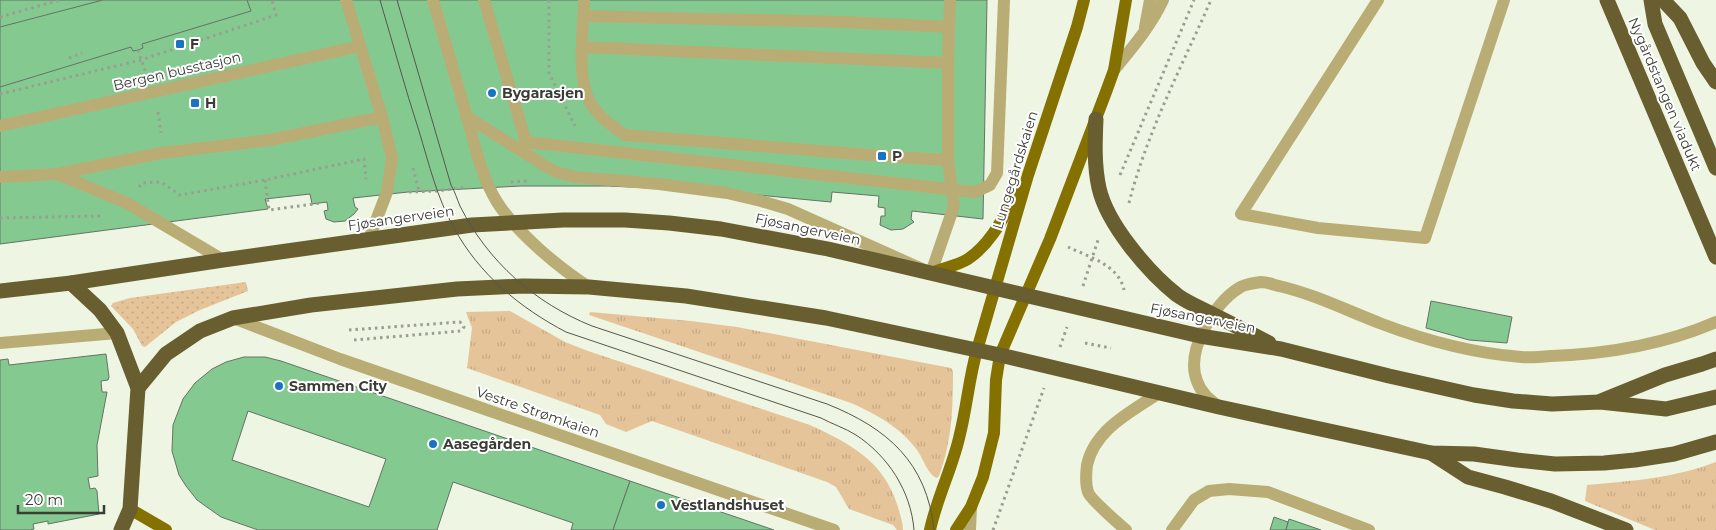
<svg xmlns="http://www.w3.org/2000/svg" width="1716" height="530" font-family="Montserrat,sans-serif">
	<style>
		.grass { fill: url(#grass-tufts) }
		.park { fill: url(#park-dots) }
		.building { fill: #84ca90; stroke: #647366; fill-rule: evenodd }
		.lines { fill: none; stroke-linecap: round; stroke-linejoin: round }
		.path { stroke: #9a9e91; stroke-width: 3; stroke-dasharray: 2.5 4; stroke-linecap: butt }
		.minor { stroke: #b9ad75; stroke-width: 12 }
		.major { stroke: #847100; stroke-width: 12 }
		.highway { stroke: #685e2f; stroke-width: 15 }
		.tram { stroke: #55574f; stroke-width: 1 }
		.poi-dot { fill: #1973c0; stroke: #fff; stroke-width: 2 }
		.labels { text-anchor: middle; stroke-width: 4; stroke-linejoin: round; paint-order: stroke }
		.poi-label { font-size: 14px; font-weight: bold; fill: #3a3c35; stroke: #fff; text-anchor: start }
		.street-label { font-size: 14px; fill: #3a3c35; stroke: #fff }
	</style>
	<defs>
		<pattern id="grass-tufts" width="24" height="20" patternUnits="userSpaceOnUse" patternTransform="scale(1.25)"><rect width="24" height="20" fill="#e6c49a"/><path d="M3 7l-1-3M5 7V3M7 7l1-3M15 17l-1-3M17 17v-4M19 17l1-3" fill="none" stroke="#c6a985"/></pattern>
		<pattern id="park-dots" width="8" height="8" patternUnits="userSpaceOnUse" patternTransform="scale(1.25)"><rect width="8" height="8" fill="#e6c49a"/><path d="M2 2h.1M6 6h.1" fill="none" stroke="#c6a985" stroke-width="1.8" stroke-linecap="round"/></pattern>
	</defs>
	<rect width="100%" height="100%" fill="#eef5e2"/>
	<g class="grass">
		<path d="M510,311L565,342L588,351L810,425C851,444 884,461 898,507C900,515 903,522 903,530H897L893,525L849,509L836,487L827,482L652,421L626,432L606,424L600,415L467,368L472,328L466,312Z"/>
		<path d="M590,312L691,321L737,327L951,368L953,371C953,409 952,441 939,476L937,478C928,475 923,458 917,450C900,427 876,414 851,403L589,315Z"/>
		<path d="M1716,462V530H1655L1585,501L1587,485C1631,481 1675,478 1716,462Z"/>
	</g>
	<path class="park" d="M246,282L248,291L200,310L176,322L145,347L142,346L133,329L111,306L113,303L130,298Z"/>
	<g class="building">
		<path d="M0,0H987L983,219L912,211L911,219L914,222L903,229L891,230L880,225L881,216H885V208L878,207L879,196L832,192L831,202L716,191L608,186H521L408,192L353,198L355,207L358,209L354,214L345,221L334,222L326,219L324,211L328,210L327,202L312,204L310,194L265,199L268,209L0,244Z"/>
		<path d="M103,0H247L251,11L142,44L143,48L138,50L133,51L131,47L0,87V27Z"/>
		<path d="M1431,301L1512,317L1507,343L1469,340L1426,328Z"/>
		<path d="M106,354L109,377L108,380L101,381L102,392H107L97,445L98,476L88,478L90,489L95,488L97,491L99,514L48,524V521L33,524L34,529L30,530H0V360L8,359L9,365Z"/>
		<path d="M244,357H265L281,361L630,481L613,530H571L573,523L453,482L437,530H258L221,517L197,500L186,486L179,475L172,451L173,425L183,399L195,383L212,369L226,362ZM248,411L386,459L369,507L232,460Z"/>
		<path d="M630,481L774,530H613Z"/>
		<path d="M1274,517L1288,522L1286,530H1270Z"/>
		<path d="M1289,519L1321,530H1286Z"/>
	</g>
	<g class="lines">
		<g class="path">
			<path d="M549,0V73L575,126"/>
			<path d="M0,17L60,0"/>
			<path d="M138,50L146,73"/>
			<path d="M69,58L82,53"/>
			<path d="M0,94L141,60L276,15L272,0"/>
			<path d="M158,112L161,133"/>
			<path d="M413,168L419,191"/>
			<path d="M1120,175L1194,0"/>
			<path d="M265,180L269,210L321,203"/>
			<path d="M511,182L527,181"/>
			<path d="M139,187L142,183L161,182L180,195L265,180L364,159L366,179"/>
			<path d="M409,192L437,191L467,187"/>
			<path d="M1129,203C1147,132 1182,66 1211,0"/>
			<path d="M0,218L100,216"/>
			<path d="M1068,247C1089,257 1119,265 1124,290"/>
			<path d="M1083,286L1098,240"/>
			<path d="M349,330L460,322L464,327L461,331L354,340"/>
			<path d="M1085,343L1111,348"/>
			<path d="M1060,347L1067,327"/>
			<path d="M993,530L1044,388"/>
		</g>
		<g class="minor">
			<path d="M346,0L382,117L392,158L387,192L369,239"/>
			<path d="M433,0C444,39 456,78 467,117C475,146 481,176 497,202C516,232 559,268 589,287"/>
			<path d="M484,0L526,142L975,192L990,185L997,173L1004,0"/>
			<path d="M584,0C584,30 575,77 591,104C599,117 612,126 625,135L894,157L948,160"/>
			<path d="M1378,0L1241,214L1318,228L1425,238L1504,0"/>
			<path d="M584,16L845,22L949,27"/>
			<path d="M1145,27L1150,0"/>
			<path d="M582,47L948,63"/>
			<path d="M1114,70C1132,48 1151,26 1163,0"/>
			<path d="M466,116L547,167L559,173L576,177L659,184L727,193L761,201L788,209L931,273L954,206L948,160V63L950,0"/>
			<path d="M0,126L360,46"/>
			<path d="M57,174L127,203L223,260"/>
			<path d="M0,177L57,174L161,153L270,140L382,117"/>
			<path d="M233,318L340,359L834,530"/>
			<path d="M0,343L117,333"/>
			<path d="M1218,406C1209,399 1201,393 1197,381C1185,351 1214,303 1239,288C1244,284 1255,283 1261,282C1267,282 1274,285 1279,286C1314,294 1348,311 1382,324C1427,341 1472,353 1521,357C1531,358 1541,357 1551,356C1607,354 1665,344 1716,322"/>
			<path d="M970,530L971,507"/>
			<path d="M1126,530C1118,523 1090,499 1088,492C1085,483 1086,473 1087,465C1095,429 1131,412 1159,393"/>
			<path d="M1172,530L1194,500L1209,491L1229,489L1268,492L1369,530"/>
		</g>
		<g class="major">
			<path d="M931,273C942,268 957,266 968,259C992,243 1005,214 1019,190"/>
			<path d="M130,509L166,530"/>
			<path d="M930,530C937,497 953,467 960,434C967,406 969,378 977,350L1028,175L1077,27L1084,0"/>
			<path d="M956,530L971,507L983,477L994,433L996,380L1000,355L1050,239L1106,92L1114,70L1126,0"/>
		</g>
		<g class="highway">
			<path d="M1607,0L1716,257"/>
			<path d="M1651,0L1655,24L1716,168"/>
			<path d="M1663,0L1680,18L1703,63L1716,82"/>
			<path d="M1096,119C1095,142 1094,165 1099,188C1107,224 1148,272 1177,295C1188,303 1201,308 1214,315C1232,324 1250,333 1269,343"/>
			<path d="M71,283L100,310L117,333L138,388L130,509L121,530"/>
			<path d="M0,291L71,283L223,260L472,225L563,220H625L669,223L721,229L828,249L1200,336L1281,349L1389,376L1474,395L1513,401L1552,404L1600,402L1666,409L1716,397"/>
			<path d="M138,388L166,354L200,331L233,318L311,305L457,289L523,286L589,287L686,296L826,318L1000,355L1219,407L1431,453L1474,454L1517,460L1555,464L1604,463L1635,460L1674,454L1716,442"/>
			<path d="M1601,401L1665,375L1702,364L1716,359"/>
			<path d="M1431,453L1468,477L1505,487L1551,501L1626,530"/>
		</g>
		<g class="tram">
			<path d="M380,0C393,44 405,88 419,131C429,164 437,198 454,228C479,274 520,308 566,332L821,418C832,424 845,428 856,435C888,456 911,491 914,530"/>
			<path d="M397,0L451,185C455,192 457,199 460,206C488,262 535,303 592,326L827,404C887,428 927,462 934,530"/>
		</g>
	</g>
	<g class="poi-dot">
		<rect x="175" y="39" width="10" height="10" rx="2.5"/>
		<circle cx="492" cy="93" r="5"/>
		<rect x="190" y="98" width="10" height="10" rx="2.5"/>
		<rect x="877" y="151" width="10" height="10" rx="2.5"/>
		<circle cx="279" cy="386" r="5"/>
		<circle cx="433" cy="444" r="5"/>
		<circle cx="661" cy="505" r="5"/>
	</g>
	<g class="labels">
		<g class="poi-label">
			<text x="190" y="49">F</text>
			<text x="502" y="98">Bygarasjen</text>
			<text x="205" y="108">H</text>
			<text x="892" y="161">P</text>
			<text x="289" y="391">Sammen City</text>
			<text x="443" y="449">Aasegården</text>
			<text x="671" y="510">Vestlandshuset</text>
		</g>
		<g class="street-label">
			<text transform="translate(177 71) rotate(-13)" y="5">Bergen busstasjon</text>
			<text transform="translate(1665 94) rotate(67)" y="5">Nygårdstangen viadukt</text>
			<text transform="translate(1015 170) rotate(-73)" y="5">Lungegårdskaien</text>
			<text transform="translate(401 218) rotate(-8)" y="5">Fjøsangerveien</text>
			<text transform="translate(808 229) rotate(12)" y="5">Fjøsangerveien</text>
			<text transform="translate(1203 318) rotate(11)" y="5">Fjøsangerveien</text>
			<text transform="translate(538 412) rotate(19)" y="5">Vestre Strømkaien</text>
		</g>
	</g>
	<path d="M18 505v8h86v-8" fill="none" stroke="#3a3c35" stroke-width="2.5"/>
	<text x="25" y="505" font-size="15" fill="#3a3c35" stroke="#ffffff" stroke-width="4" paint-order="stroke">20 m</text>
</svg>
